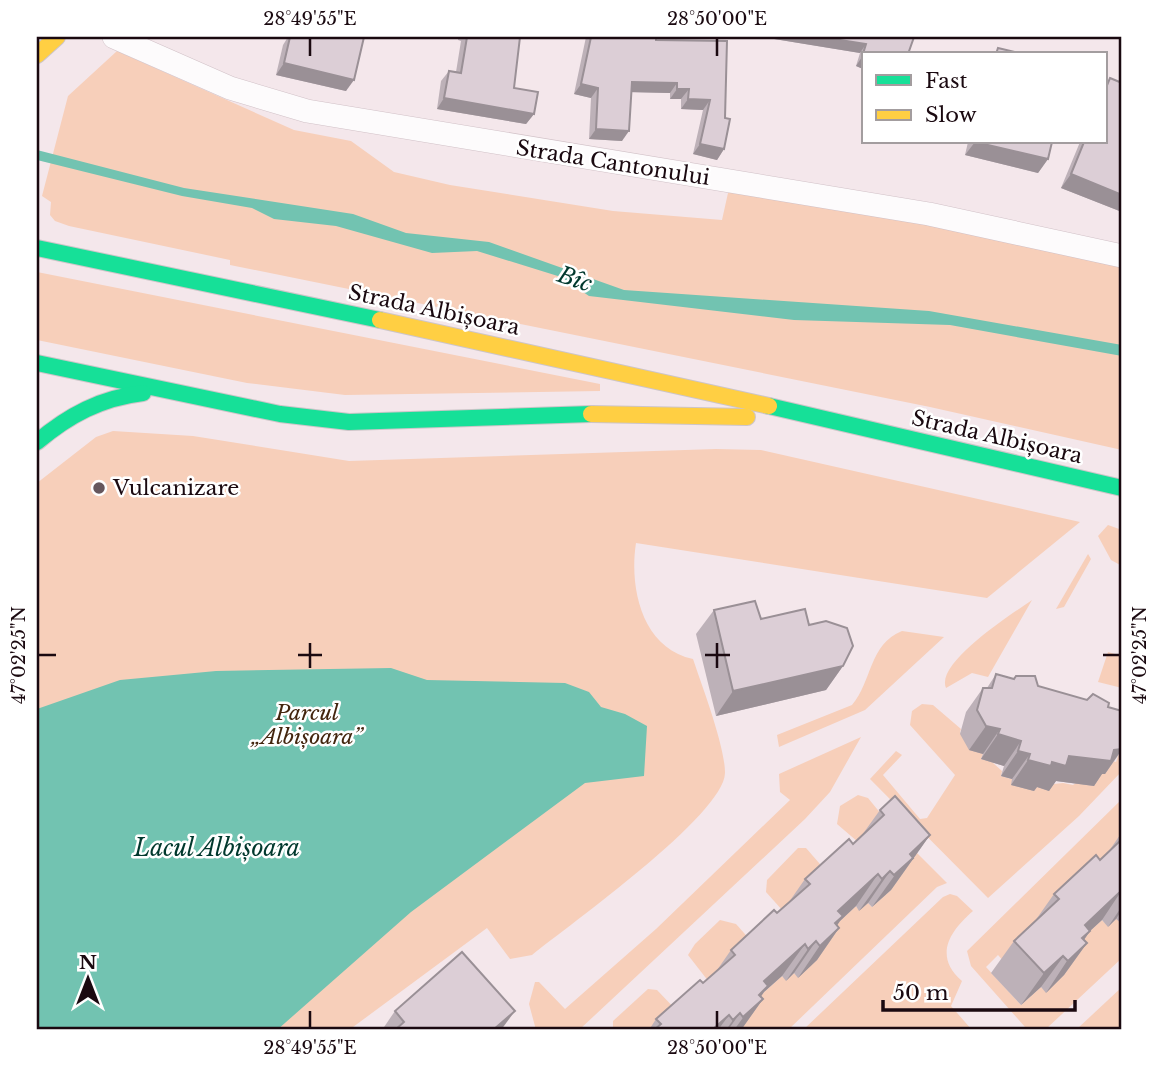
<svg xmlns="http://www.w3.org/2000/svg" width="1159" height="1067" font-family="'Libre Baskerville',serif">
	<style>
		.green { fill: #f7cfba }
		.water { fill: #72c3b1 }
		.lines { fill: none; stroke-linecap: round; stroke-linejoin: round }
		.street-casing { stroke: #d1c1c7; stroke-width: 24 }
		.fast-casing { stroke: #cdc5c8; stroke-width: 18 }
		.slow-casing { stroke: #cdc5c8; stroke-width: 18 }
		.street { stroke: #fdfbfc; stroke-width: 23 }
		.fast { stroke: #16e098; stroke-width: 16 }
		.slow { stroke: #ffcf43; stroke-width: 16 }
		.wall { fill: #bdb1b8 }
		.shaded-wall { fill: #9a9096 }
		.building { fill: #dcced6; stroke: #9a9096; stroke-width: 2 }
		.ticks { fill: none; stroke: #1a0910; stroke-width: 2.5 }
		.poi-dot { fill: #66575d; stroke: #fff; stroke-width: 2.5 }
		.labels { text-anchor: middle; stroke-width: 5; stroke-linejoin: round; paint-order: stroke }
		.street-label { font-size: 21px; fill: #1a0910; stroke: #fff }
		.poi-label { font-size: 21px; fill: #1a0910; stroke: #fff; text-anchor: start }
		.park-label { font-size: 21px; font-style: italic; fill: #43250e; stroke: #fff }
		.water-label { font-size: 23px; font-style: italic; fill: #00382d; stroke: #fff }
		.neatline { fill: none; stroke: #1a0910; stroke-width: 2.5 }
		.ticks-label { font-size: 18px; text-anchor: middle; fill: #1a0910 }
	</style>
	<rect width="100%" height="100%" fill="#f4e7eb"/>
	<g class="green">
		<path d="M117,51L294,130L351,141L394,172L450,185L613,211L722,220L728,193L741,192L866,211L1122,261V450L930,407L230,265V260L69,226L55,221L50,215L51,202L42,196L68,96Z"/>
		<path d="M37,272L600,384V391L345,395L247,383L37,340Z"/>
		<path d="M113,431L193,436L349,461L716,449L761,450L1080,522L987,598L636,543C629,588 642,648 693,659C702,686 725,746 725,773C724,815 569,925 532,955L510,959L487,928L349,1030H37V483L96,437Z"/>
		<path d="M1108,525L1122,530V566L1111,560L1098,536Z"/>
		<path d="M1088,554L1091,559L1064,607L1056,609Z"/>
		<path d="M1032,600L988,677L972,673L946,688C935,663 1012,614 1032,600Z"/>
		<path d="M902,631L944,637L865,710L779,747L777,735L852,705C872,682 869,644 902,631Z"/>
		<path d="M1108,652L1122,656V688L1098,682Z"/>
		<path d="M922,704L933,705L961,729L960,732L983,754L981,759L992,762L1002,771L1001,776L1035,786L1063,783L1073,785L1110,760L1116,762L1122,744V771L1079,816L988,898L870,779L896,751L902,755L883,775L920,819L927,818L955,775L910,725L912,711Z"/>
		<path d="M861,737L830,792L805,819L579,1030H536L529,1004L535,982H539L565,1009L656,929L790,800L780,792L779,774Z"/>
		<path d="M858,795L868,798L895,831L947,883L937,887L788,1030H740L741,1013L782,976L786,980L794,973L798,977L816,943L856,906L859,910L868,903L872,907L891,890L858,842L837,824L840,806Z"/>
		<path d="M1122,799V840L1005,963L998,955L986,967L1021,1005L1041,987L1046,992L1062,957L1102,920L1108,926L1116,919L1122,921V958L1046,1029L1025,1027L971,966L967,951Z"/>
		<path d="M798,848H806L826,871L783,911L766,892L767,880Z"/>
		<path d="M950,894L957,896L973,911C950,931 933,956 962,981L951,1006L972,1030H803L943,897Z"/>
		<path d="M720,920L736,924L752,942L709,982L688,955L695,944Z"/>
		<path d="M1122,987V1030H1078L1077,1029Z"/>
		<path d="M648,989L657,990L677,1011L657,1030H613V1021Z"/>
	</g>
	<g class="water">
		<path d="M37,150L184,188L353,214L406,233L489,242L624,290L929,311L1122,345V356L950,325L794,320L589,296L561,277L477,251L432,253L336,226L274,219L252,208L182,196L37,160Z"/>
		<path d="M391,668L427,680L565,683L589,692L601,707L625,714L647,726L644,776L585,783L411,912L277,1030H37V709L120,680L216,671Z"/>
	</g>
	<g class="lines">
		<g class="street-casing">
			<path id="street" d="M114,37L230,88L307,111L929,214L1122,256"/>
		</g>
		<g class="fast-casing">
			<g id="fast">
				<path d="M37,248L380,320"/>
				<path d="M37,363L280,414L349,422L591,414"/>
				<path d="M769,406L1122,488"/>
				<path d="M37,442C69,415 101,398 143,393"/>
			</g>
		</g>
		<g class="slow-casing">
			<g id="slow">
				<path d="M37,55L57,37"/>
				<path d="M380,320L769,406"/>
				<path d="M591,414L747,417"/>
			</g>
		</g>
		<use href="#street" class="street"/>
		<use href="#fast" class="fast"/>
		<use href="#slow" class="slow"/>
	</g>
	<g class="wall">
		<path d="M288,37H364L346,91L276,75L283,45Z"/>
		<path d="M458,37H528L527,39H519L514,88L534,114L526,124L437,109L441,81L449,71L456,72L461,41L458,40Z"/>
		<path d="M586,37H656V40L727,41L724,149L717,160L693,154L703,110L681,109V99H670V93L631,92L622,141L589,139L591,98L574,94Z"/>
		<path d="M762,37H914L863,69L856,66L860,53Z"/>
		<path d="M1110,78L1122,212L1061,188L1080,142H1105V85Z"/>
		<path d="M968,142H1052L1048,159L1038,173L965,155Z"/>
		<path d="M714,610L761,619L809,625L843,666L826,690L716,716L696,634Z"/>
		<path d="M996,674L1013,679L1016,676L1038,686L1108,707L1121,726L1122,750L1105,774H1102L1094,786L1056,781L1049,791L1037,787L1034,791L1011,785L1012,779L1001,776L1004,766L981,759L983,754L969,750L960,734L966,712L983,688H987Z"/>
		<path d="M880,810L930,835L891,890L872,907L868,903L859,911L856,906L840,921L837,925L839,928L817,960L798,978L794,973L786,981L782,976L764,992L761,996L763,999L741,1030H649L656,1019L703,983L715,973L731,950L789,902L805,879L853,844L862,835Z"/>
		<path d="M1122,832V921L1121,923L1116,919L1108,927L1102,920L1090,931L1084,940L1087,943L1064,975L1046,993L1041,987L1021,1005L991,973L1014,941L1035,921L1054,894L1100,860L1109,851Z"/>
		<path d="M395,1011L501,1030H382Z"/>
	</g>
	<g class="shaded-wall">
		<path d="M515,37H528L527,39L513,38Z"/>
		<path d="M762,37H821L866,44L860,53Z"/>
		<path d="M862,57L863,58V69L856,66Z"/>
		<path d="M284,63L354,80L346,91L276,75Z"/>
		<path d="M632,82L677,83L670,93L625,92Z"/>
		<path d="M581,84L598,88L591,98L574,94Z"/>
		<path d="M677,89H689L681,99H670Z"/>
		<path d="M444,98L534,114L526,124L437,109Z"/>
		<path d="M688,99L710,100L703,110L681,109Z"/>
		<path d="M596,129L629,131L622,141L589,139Z"/>
		<path d="M975,142L1048,159L1038,173L965,155Z"/>
		<path d="M700,144L724,149L717,160L693,154Z"/>
		<path d="M1071,174L1122,195V212L1061,188Z"/>
		<path d="M843,666L826,690L716,716L733,691Z"/>
		<path d="M986,726L1000,729L983,754L969,750Z"/>
		<path d="M998,734L1021,741L1004,766L981,759Z"/>
		<path d="M1122,749L1105,774H1102L1094,786L1056,781L1049,791L1037,787L1034,791L1011,785L1028,760L1052,762L1069,756Z"/>
		<path d="M1018,751L1030,754L1012,779L1001,776Z"/>
		<path d="M930,835L891,890L872,907L910,854Z"/>
		<path d="M890,871L868,903L859,911L882,879Z"/>
		<path d="M878,874L856,906L840,921L827,940L839,928L817,960L798,978L831,929L816,943L838,911Z"/>
		<path d="M1122,890L1102,920L1090,931L1072,957L1087,943L1064,975L1046,993L1082,938L1063,957L1041,987L1021,1005L1044,973L1085,925Z"/>
		<path d="M1122,906V910L1116,919L1108,927Z"/>
		<path d="M816,941L794,973L786,981L808,949Z"/>
		<path d="M805,944L782,976L764,992L753,1008L763,999L741,1030H734L756,1000L764,981Z"/>
		<path d="M515,1011L501,1030H493Z"/>
		<path d="M740,1013L728,1030H726L733,1020Z"/>
		<path d="M729,1015L718,1030H712Z"/>
	</g>
	<g class="building">
		<path d="M290,37H308L315,38L316,37H364L354,80L284,63Z"/>
		<path d="M467,37H520L514,88L538,92L534,114L444,98L449,71L461,73Z"/>
		<path d="M591,37H656V40L727,41L725,118L730,119L724,149L700,144L710,100L688,99L689,89H677V83L632,82L629,131L596,129L598,88L581,84Z"/>
		<path d="M821,37H914L908,54H863V58L862,57L866,44Z"/>
		<path d="M998,48L1023,54H996Z"/>
		<path d="M1110,78L1122,83V195L1071,174L1084,142H1105V90Z"/>
		<path d="M975,142H1052L1048,159Z"/>
		<path d="M755,601L761,619L805,609L809,625L826,621L847,628L853,646L843,666L733,691L714,610Z"/>
		<path d="M996,674L1014,679L1016,676H1035L1038,686L1087,700L1093,694L1109,703L1108,707L1122,711L1121,726H1122V749L1114,750L1111,761L1069,756L1066,766L1052,762L1051,766L1028,760L1030,754L1018,751L1021,741L998,734L1000,729L986,726L977,710L983,688H992Z"/>
		<path d="M895,796L930,835L910,854L913,858L894,875L890,871L882,879L878,874L838,911L843,916L835,923L839,928L820,946L816,941L808,949L805,944L764,981L768,986L759,995L763,999L743,1017L740,1013L733,1020L729,1015L712,1030H654L661,1024L656,1019L700,980L703,983L735,955L731,950L774,910L777,913L810,884L805,879L849,839L853,844L884,815L880,810Z"/>
		<path d="M1122,839V890L1085,925L1090,931L1082,938L1087,943L1068,961L1063,956L1044,973L1014,941L1059,899L1054,894L1096,855L1100,860Z"/>
		<path d="M462,952L515,1011L493,1030H395L404,1022L395,1011Z"/>
	</g>
	<path class="ticks" d="M310,38V56M717,38V56M310,643V668M717,643V668M38,655H56M298,655H322M705,655H730M1103,655H1120M310,1011V1028M717,1011V1028"/>
	<circle class="poi-dot" cx="99" cy="488" r="7"/>
	<g class="labels">
		<g class="street-label">
			<text transform="translate(613 163) rotate(9)" y="7">Strada Cantonului</text>
			<text transform="translate(434 310) rotate(12)" y="7">Strada Albișoara</text>
			<text transform="translate(997 437) rotate(13)" y="7">Strada Albișoara</text>
		</g>
		<g class="poi-label">
			<text x="113" y="495">Vulcanizare</text>
		</g>
		<g class="park-label">
			<text x="307" y="720">Parcul<tspan x="307" dy="24">„Albișoara”</tspan></text>
		</g>
		<g class="water-label">
			<text transform="translate(575 279) rotate(19)" y="8">Bîc</text>
			<text x="217" y="856">Lacul Albișoara</text>
		</g>
	</g>
	<rect width="1159" height="1067" fill="none" stroke="#ffffff" stroke-width="77"/>
	<rect x="862" y="52" width="245" height="91" fill="#ffffff" stroke="#a39d9f" stroke-width="2"/>
	<rect x="876" y="75" width="35" height="10" fill="#16e098" stroke="#a39d9f" stroke-width="2"/>
	<text x="925" y="88" font-size="21" fill="#1a0910">Fast</text>
	<rect x="876" y="110" width="35" height="10" fill="#ffcf43" stroke="#a39d9f" stroke-width="2"/>
	<text x="925" y="122" font-size="21" fill="#1a0910">Slow</text>
	<g transform="translate(88 979)" stroke="#ffffff" stroke-width="5" paint-order="stroke">
	<path d="M0-5L12 26L0 18L-12 26Z" fill="#1a0910"/>
	<text y="-10" font-size="19" font-weight="bold" text-anchor="middle" fill="#1a0910">N</text>
	</g>
	<path d="M883 1000v10h192v-10" fill="none" stroke="#1a0910" stroke-width="3.5"/>
	<text x="893" y="1000" font-size="21" fill="#1a0910" stroke="#ffffff" stroke-width="5" paint-order="stroke">50 m</text>
	<rect x="38" y="38" width="1082" height="990" class="neatline"/>
	<g class="ticks-label">
		<text x="310" y="25">28°49'55"E</text>
		<text x="717" y="25">28°50'00"E</text>
		<text transform="translate(19 655) rotate(-90)" y="6">47°02'25"N</text>
		<text transform="translate(1140 655) rotate(-90)" y="6">47°02'25"N</text>
		<text x="310" y="1054">28°49'55"E</text>
		<text x="717" y="1054">28°50'00"E</text>
	</g>
</svg>
